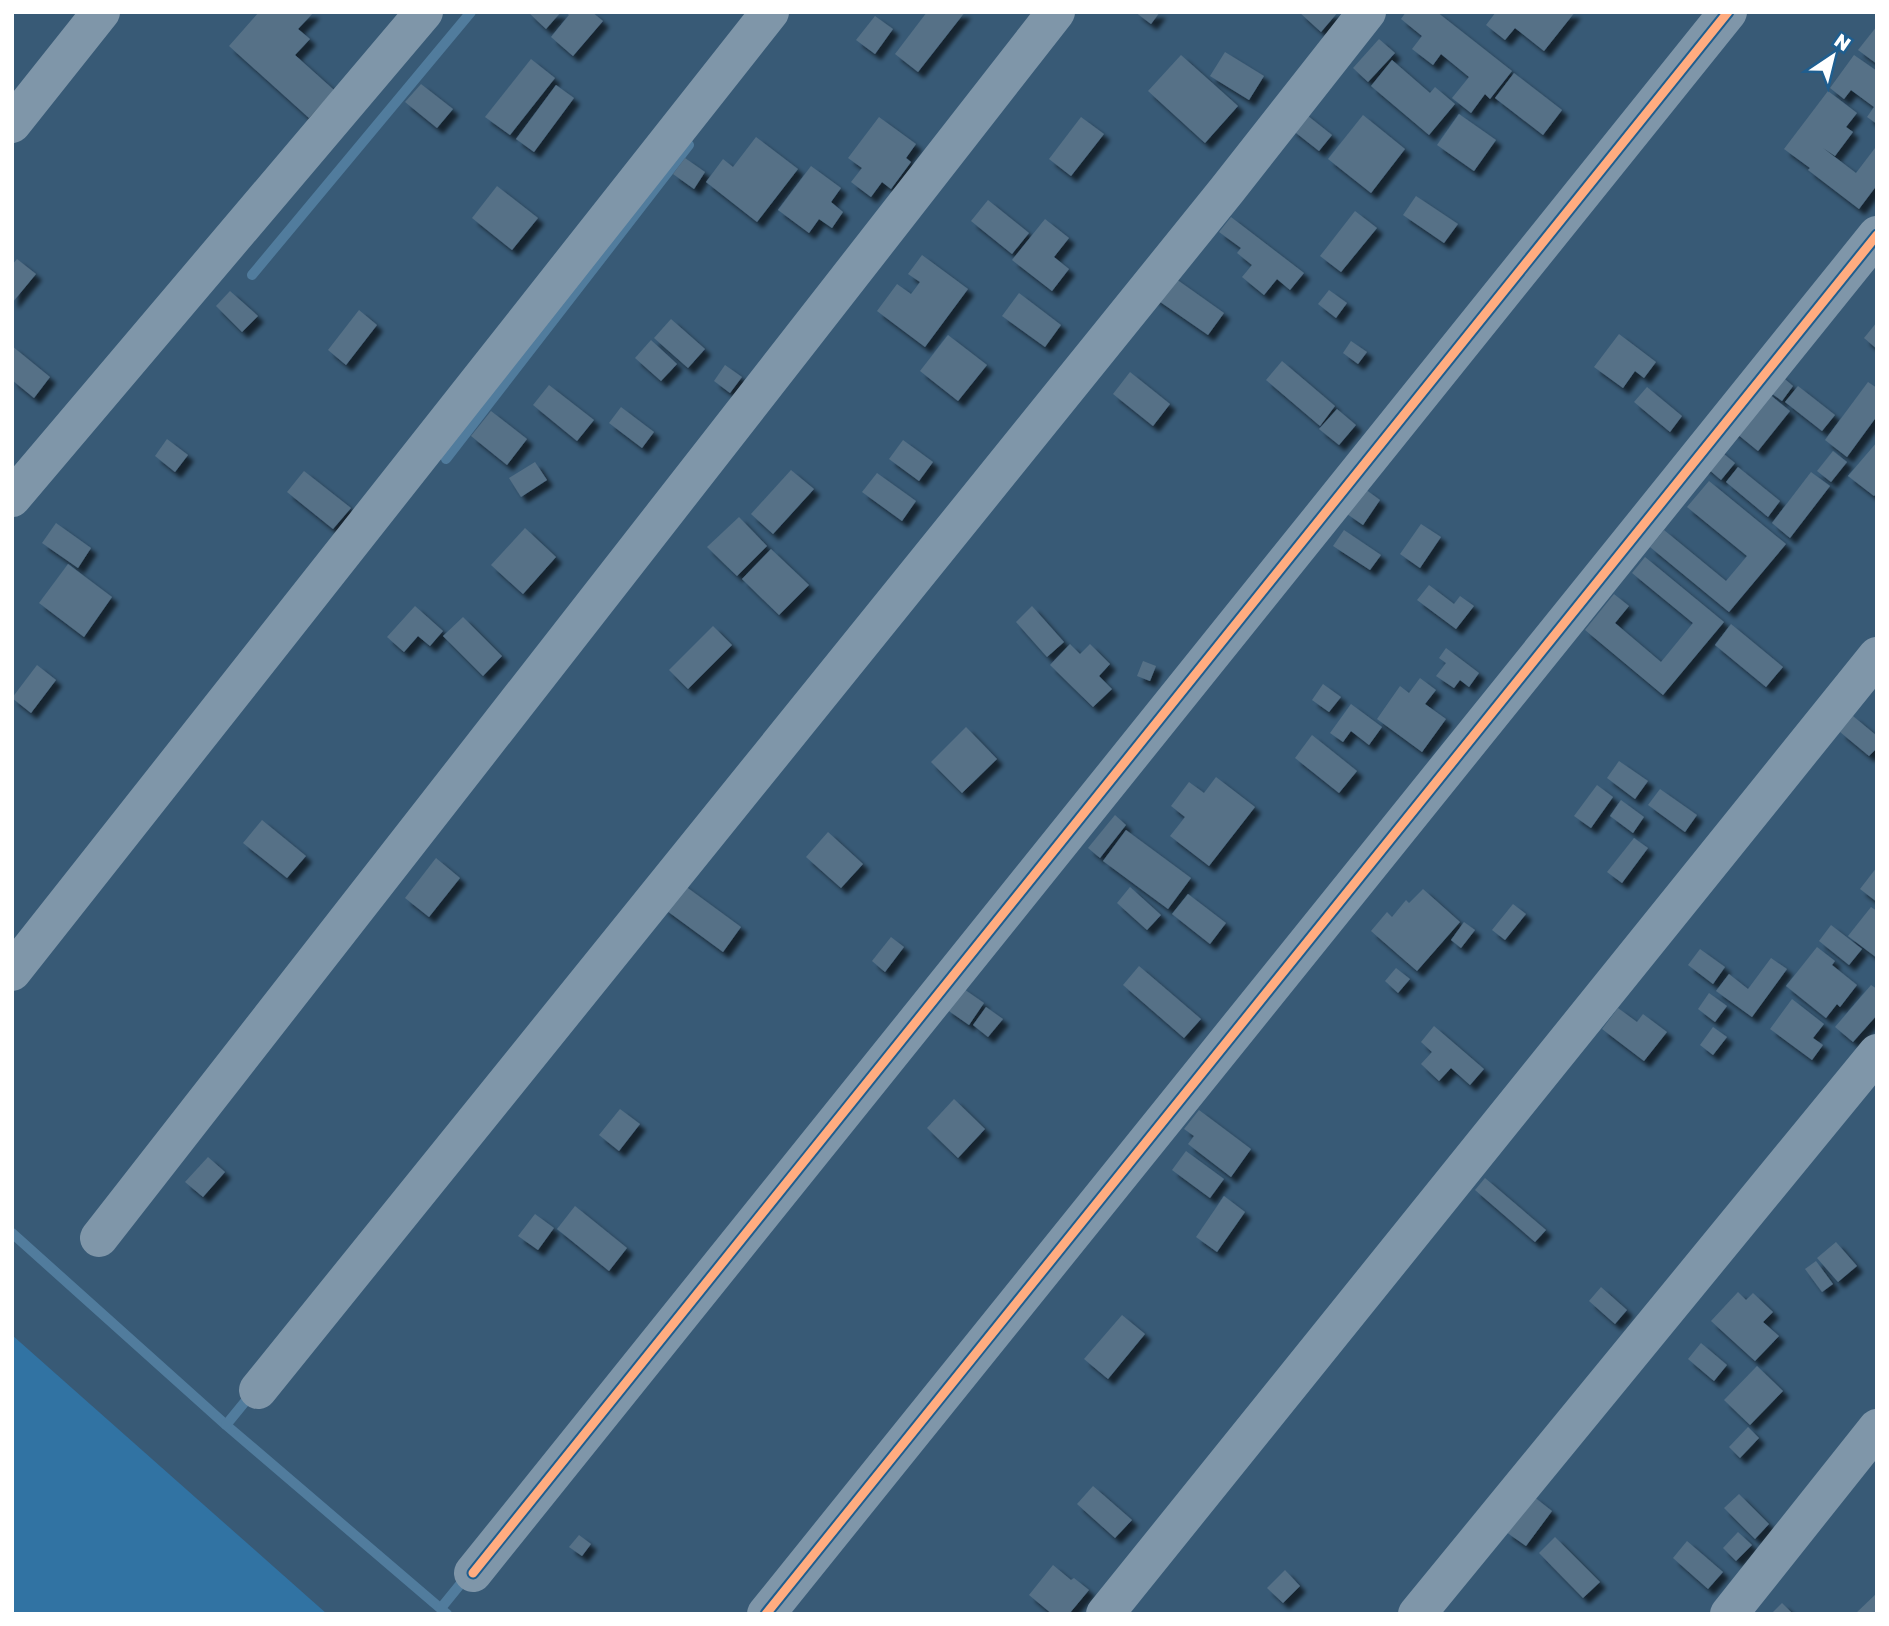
<svg xmlns="http://www.w3.org/2000/svg" width="1889" height="1626" font-family="'Golos Text',sans-serif">
	<style>
		.green { fill: #3173a3 }
		.lines { fill: none; stroke-linecap: round; stroke-linejoin: round }
		.stream { stroke: #517c9d; stroke-width: 10 }
		.building { fill: #567187; filter: url(#shadow) }
		.minor { stroke: #7f96a9; stroke-width: 38 }
		.cycleway-casing { stroke: #1f5e8f; stroke-width: 13 }
		.cycleway { stroke: #ffac80; stroke-width: 9 }
	</style>
	<defs>
		<filter id="shadow"><feDropShadow dx="6" dy="6" stdDeviation="2" flood-color="#0009"/></filter>
	</defs>
	<rect width="100%" height="100%" fill="#385a76"/>
	<path class="green" d="M12,1335L327,1614H12Z"/>
	<g class="lines">
		<g class="stream">
			<path d="M252,275L471,12"/>
			<path d="M446,459L689,145"/>
			<path d="M12,1233L226,1425L447,1614"/>
			<path d="M226,1425L253,1392"/>
			<path d="M441,1608L467,1576"/>
		</g>
	</g>
	<g class="building">
		<path d="M259,12H314L298,29L310,39L295,55L334,90L309,118L229,46Z"/>
		<path d="M528,12H561L546,29Z"/>
		<path d="M565,12H592L603,21L573,56L551,37L569,15Z"/>
		<path d="M927,12H965L918,72L895,54Z"/>
		<path d="M1135,12H1160L1151,24Z"/>
		<path d="M1299,12H1338L1321,32Z"/>
		<path d="M1406,12H1437L1512,71L1490,99L1485,94L1471,113L1452,98L1469,77L1441,54L1433,65L1412,49L1422,36L1401,19Z"/>
		<path d="M1496,12H1575L1544,51L1515,28L1505,40L1486,25Z"/>
		<path d="M875,16L893,29L875,54L856,40Z"/>
		<path d="M1877,26V64L1858,50Z"/>
		<path d="M1379,39L1395,53L1368,82L1353,68Z"/>
		<path d="M1225,52L1264,76L1249,100L1210,76Z"/>
		<path d="M1181,55L1238,106L1205,143L1148,91Z"/>
		<path d="M1854,55L1877,71V124L1867,117L1874,107L1851,90L1844,99L1830,88Z"/>
		<path d="M531,59L555,78L510,135L485,117Z"/>
		<path d="M1392,60L1430,93L1435,87L1455,104L1429,135L1371,86Z"/>
		<path d="M1514,73L1562,110L1543,135L1495,98Z"/>
		<path d="M421,84L453,109L437,128L405,102Z"/>
		<path d="M556,85L574,98L534,152L516,139Z"/>
		<path d="M1828,91L1857,113L1846,127L1853,132L1835,156L1823,148L1856,173L1875,148L1877,150V185L1859,209L1808,170L1810,168L1784,149Z"/>
		<path d="M1303,112L1332,135L1319,151L1291,129Z"/>
		<path d="M1459,114L1496,140L1474,171L1437,145Z"/>
		<path d="M1363,115L1405,149L1371,193L1328,159Z"/>
		<path d="M879,117L916,144L906,158L911,162L891,189L882,182L871,197L851,182L862,168L848,158Z"/>
		<path d="M1081,117L1104,134L1071,176L1049,159Z"/>
		<path d="M756,137L798,169L757,222L706,182L723,159L733,167Z"/>
		<path d="M685,158L705,172L694,189L673,174Z"/>
		<path d="M811,166L841,188L831,202L843,212L832,228L819,219L809,233L778,210Z"/>
		<path d="M497,186L538,218L512,250L472,218Z"/>
		<path d="M1416,196L1458,224L1444,243L1403,215Z"/>
		<path d="M988,200L1029,233L1012,254L971,221Z"/>
		<path d="M1355,211L1377,228L1341,272L1320,256Z"/>
		<path d="M1231,217L1304,273L1290,290L1277,279L1264,295L1242,277L1252,265L1237,253L1241,248L1219,232Z"/>
		<path d="M1045,219L1069,238L1054,257L1069,269L1052,291L1012,260Z"/>
		<path d="M922,255L968,289L925,347L877,311L897,284L911,294L920,282L908,274Z"/>
		<path d="M17,259L36,274L12,303V265Z"/>
		<path d="M1169,274L1224,313L1208,335L1153,297Z"/>
		<path d="M1329,290L1347,303L1336,318L1318,304Z"/>
		<path d="M230,291L258,316L242,332L216,306Z"/>
		<path d="M1019,293L1061,325L1045,347L1002,316Z"/>
		<path d="M359,310L377,325L346,365L328,350Z"/>
		<path d="M671,319L705,349L688,368L654,338Z"/>
		<path d="M1877,322V349L1864,338Z"/>
		<path d="M1619,334L1656,362L1644,378L1635,371L1623,388L1594,367Z"/>
		<path d="M948,335L987,365L958,401L920,371Z"/>
		<path d="M651,340L677,364L661,381L635,358Z"/>
		<path d="M1351,341L1367,352L1358,364L1343,353Z"/>
		<path d="M12,346L50,377L34,398L12,380Z"/>
		<path d="M1282,361L1335,406L1320,426L1266,380Z"/>
		<path d="M725,365L742,377L730,393L714,381Z"/>
		<path d="M1130,372L1170,404L1153,426L1113,394Z"/>
		<path d="M1779,374L1793,386L1782,401L1767,390Z"/>
		<path d="M1868,382L1877,388V416L1847,457L1825,440Z"/>
		<path d="M549,385L594,420L577,441L533,405Z"/>
		<path d="M1798,386L1835,415L1822,431L1785,402Z"/>
		<path d="M1647,387L1682,416L1670,432L1634,402Z"/>
		<path d="M1763,389L1790,411L1758,451L1731,429Z"/>
		<path d="M621,407L654,432L642,448L609,423Z"/>
		<path d="M1337,409L1356,425L1339,445L1319,429Z"/>
		<path d="M491,411L527,439L507,465L471,436Z"/>
		<path d="M167,439L188,455L175,472L155,456Z"/>
		<path d="M903,440L933,462L919,481L889,459Z"/>
		<path d="M1708,441L1735,463L1721,480L1694,457Z"/>
		<path d="M1877,442V493L1874,496L1848,476Z"/>
		<path d="M1833,451L1847,462L1831,482L1817,471Z"/>
		<path d="M535,462L547,480L521,497L509,478Z"/>
		<path d="M1738,467L1780,501L1768,517L1726,482Z"/>
		<path d="M791,470L814,489L773,534L751,514Z"/>
		<path d="M304,471L351,508L333,529L287,492Z"/>
		<path d="M1811,472L1830,486L1790,538L1772,523Z"/>
		<path d="M877,473L916,501L902,521L862,492Z"/>
		<path d="M1709,481L1786,544L1729,612L1650,547L1664,530L1726,581L1747,556L1687,507Z"/>
		<path d="M1365,489L1380,500L1363,525L1347,514Z"/>
		<path d="M739,517L767,546L737,576L707,547Z"/>
		<path d="M56,523L91,548L78,568L42,543Z"/>
		<path d="M1421,524L1441,537L1420,568L1400,554Z"/>
		<path d="M525,528L556,557L523,594L491,565Z"/>
		<path d="M1344,530L1381,555L1370,570L1333,546Z"/>
		<path d="M771,549L809,585L779,615L742,579Z"/>
		<path d="M1645,557L1724,622L1663,695L1585,630L1614,594L1629,606L1615,623L1661,662L1693,623L1632,573Z"/>
		<path d="M68,564L112,597L84,637L39,603Z"/>
		<path d="M1429,585L1454,604L1460,596L1474,606L1456,629L1417,600Z"/>
		<path d="M415,606L443,631L430,646L418,636L404,652L387,637Z"/>
		<path d="M1032,606L1064,642L1047,657L1016,622Z"/>
		<path d="M463,617L502,656L483,676L443,636Z"/>
		<path d="M1731,624L1783,667L1766,687L1715,645Z"/>
		<path d="M713,626L732,645L688,689L669,670Z"/>
		<path d="M1070,644L1080,654L1090,644L1110,664L1099,676L1112,689L1093,707L1050,665Z"/>
		<path d="M1446,648L1479,673L1469,687L1460,680L1454,688L1436,676L1446,663L1439,658Z"/>
		<path d="M1143,661L1156,666L1150,681L1137,676Z"/>
		<path d="M37,665L56,680L31,713L12,698Z"/>
		<path d="M1420,678L1436,690L1425,704L1446,719L1422,752L1377,719L1400,686L1409,693Z"/>
		<path d="M1323,684L1341,697L1329,712L1312,700Z"/>
		<path d="M1351,704L1382,727L1369,745L1351,731L1343,742L1330,733Z"/>
		<path d="M1853,716L1877,736V748L1869,756L1840,732Z"/>
		<path d="M966,727L997,759L962,793L931,762Z"/>
		<path d="M1312,735L1357,771L1339,793L1295,758Z"/>
		<path d="M1619,761L1648,781L1635,799L1607,778Z"/>
		<path d="M1216,777L1255,807L1209,866L1170,836L1185,817L1171,806L1189,782L1204,793Z"/>
		<path d="M1597,785L1613,797L1591,828L1574,816Z"/>
		<path d="M1660,789L1697,815L1685,832L1648,805Z"/>
		<path d="M1621,800L1644,817L1633,833L1610,816Z"/>
		<path d="M1115,815L1126,825L1100,858L1088,848Z"/>
		<path d="M262,820L306,856L287,878L243,843Z"/>
		<path d="M1126,830L1191,878L1168,909L1103,861Z"/>
		<path d="M828,832L863,864L841,888L806,857Z"/>
		<path d="M1634,838L1648,848L1622,883L1607,872Z"/>
		<path d="M436,858L460,878L429,917L405,898Z"/>
		<path d="M1877,867V902L1860,889Z"/>
		<path d="M681,883L741,927L723,952L663,908Z"/>
		<path d="M1130,887L1161,915L1147,930L1117,903Z"/>
		<path d="M1423,889L1460,922L1417,971L1371,931L1387,912L1392,917L1406,900L1409,903Z"/>
		<path d="M1188,894L1226,923L1210,944L1172,914Z"/>
		<path d="M1513,904L1526,914L1505,940L1492,930Z"/>
		<path d="M1871,907L1877,911V958L1848,936Z"/>
		<path d="M1464,922L1475,930L1461,948L1451,940Z"/>
		<path d="M1831,925L1862,949L1849,965L1819,941Z"/>
		<path d="M891,937L904,947L885,972L872,961Z"/>
		<path d="M1817,947L1835,961L1832,965L1857,985L1840,1007L1837,1004L1826,1018L1786,986Z"/>
		<path d="M1700,949L1725,967L1713,984L1688,965Z"/>
		<path d="M1771,958L1787,969L1752,1017L1716,991L1729,974L1748,989Z"/>
		<path d="M1139,966L1201,1019L1184,1038L1123,985Z"/>
		<path d="M1396,968L1410,979L1398,993L1385,981Z"/>
		<path d="M1871,985L1877,989V1015L1853,1042L1835,1027Z"/>
		<path d="M961,987L984,1003L969,1025L946,1009Z"/>
		<path d="M1709,993L1727,1006L1715,1022L1698,1009Z"/>
		<path d="M1792,999L1824,1024L1813,1038L1823,1045L1812,1060L1770,1029Z"/>
		<path d="M986,1007L1003,1019L988,1037L973,1025Z"/>
		<path d="M1618,1008L1637,1022L1643,1014L1667,1032L1644,1061L1602,1029Z"/>
		<path d="M1434,1026L1484,1069L1470,1085L1451,1068L1439,1081L1421,1064L1432,1052L1421,1042Z"/>
		<path d="M1713,1027L1727,1037L1713,1055L1700,1045Z"/>
		<path d="M954,1099L985,1129L958,1158L927,1128Z"/>
		<path d="M620,1109L640,1124L619,1151L599,1135Z"/>
		<path d="M1199,1110L1251,1149L1231,1177L1188,1144L1194,1136L1184,1129Z"/>
		<path d="M1186,1151L1224,1179L1210,1198L1172,1170Z"/>
		<path d="M208,1157L225,1172L203,1197L185,1182Z"/>
		<path d="M1485,1178L1546,1230L1535,1242L1475,1190Z"/>
		<path d="M1224,1196L1245,1212L1217,1252L1196,1237Z"/>
		<path d="M575,1206L627,1248L609,1271L557,1229Z"/>
		<path d="M535,1214L554,1228L538,1250L518,1236Z"/>
		<path d="M1836,1242L1857,1266L1838,1282L1817,1258Z"/>
		<path d="M1816,1261L1833,1284L1822,1292L1805,1269Z"/>
		<path d="M1601,1287L1627,1310L1615,1324L1589,1301Z"/>
		<path d="M1738,1292L1746,1300L1753,1293L1773,1312L1763,1322L1779,1336L1755,1361L1711,1321Z"/>
		<path d="M1122,1315L1145,1334L1108,1379L1084,1359Z"/>
		<path d="M1701,1343L1727,1365L1714,1381L1688,1359Z"/>
		<path d="M1757,1366L1783,1391L1750,1425L1724,1400Z"/>
		<path d="M1748,1427L1759,1438L1740,1458L1729,1447Z"/>
		<path d="M1093,1486L1132,1520L1115,1538L1077,1504Z"/>
		<path d="M1739,1494L1769,1524L1755,1539L1724,1508Z"/>
		<path d="M1533,1496L1552,1511L1526,1546L1506,1532Z"/>
		<path d="M1738,1532L1752,1545L1736,1561L1723,1548Z"/>
		<path d="M579,1535L591,1544L582,1556L569,1547Z"/>
		<path d="M1555,1537L1600,1582L1583,1598L1539,1553Z"/>
		<path d="M1687,1541L1723,1572L1708,1589L1673,1558Z"/>
		<path d="M1053,1565L1071,1580L1074,1578L1089,1590L1069,1614H1052L1029,1595Z"/>
		<path d="M1285,1570L1300,1586L1283,1603L1267,1588Z"/>
		<path d="M1877,1593V1614H1855Z"/>
		<path d="M1782,1603L1793,1614H1771Z"/>
	</g>
	<g class="lines">
		<g class="minor">
			<path d="M12,124L101,12"/>
			<path d="M12,498L424,12"/>
			<path d="M12,972L770,12"/>
			<path d="M99,1238L1056,12"/>
			<path d="M258,1390L1227,190L1367,12"/>
			<path d="M473,1573L1728,12"/>
			<path d="M766,1614L1877,235"/>
			<path d="M1105,1614L1877,656"/>
			<path d="M1417,1614L1877,1053"/>
			<path d="M1729,1614L1877,1428"/>
		</g>
		<g class="cycleway-casing">
			<g id="cycleway">
				<path d="M473,1573L1728,12"/>
				<path d="M766,1614L1877,235"/>
			</g>
		</g>
		<use href="#cycleway" class="cycleway"/>
	</g>
	<rect width="1889" height="1626" fill="none" stroke="#ffffff" stroke-width="28"/>
	<g transform="translate(1833 56) rotate(35)" stroke="#1f5e8f" stroke-width="5" paint-order="stroke">
	<path d="M0-5L12 26L0 18L-12 26Z" fill="#ffffff"/>
	<text y="-10" font-size="19" font-weight="bold" text-anchor="middle" fill="#ffffff">N</text>
	</g>
</svg>
